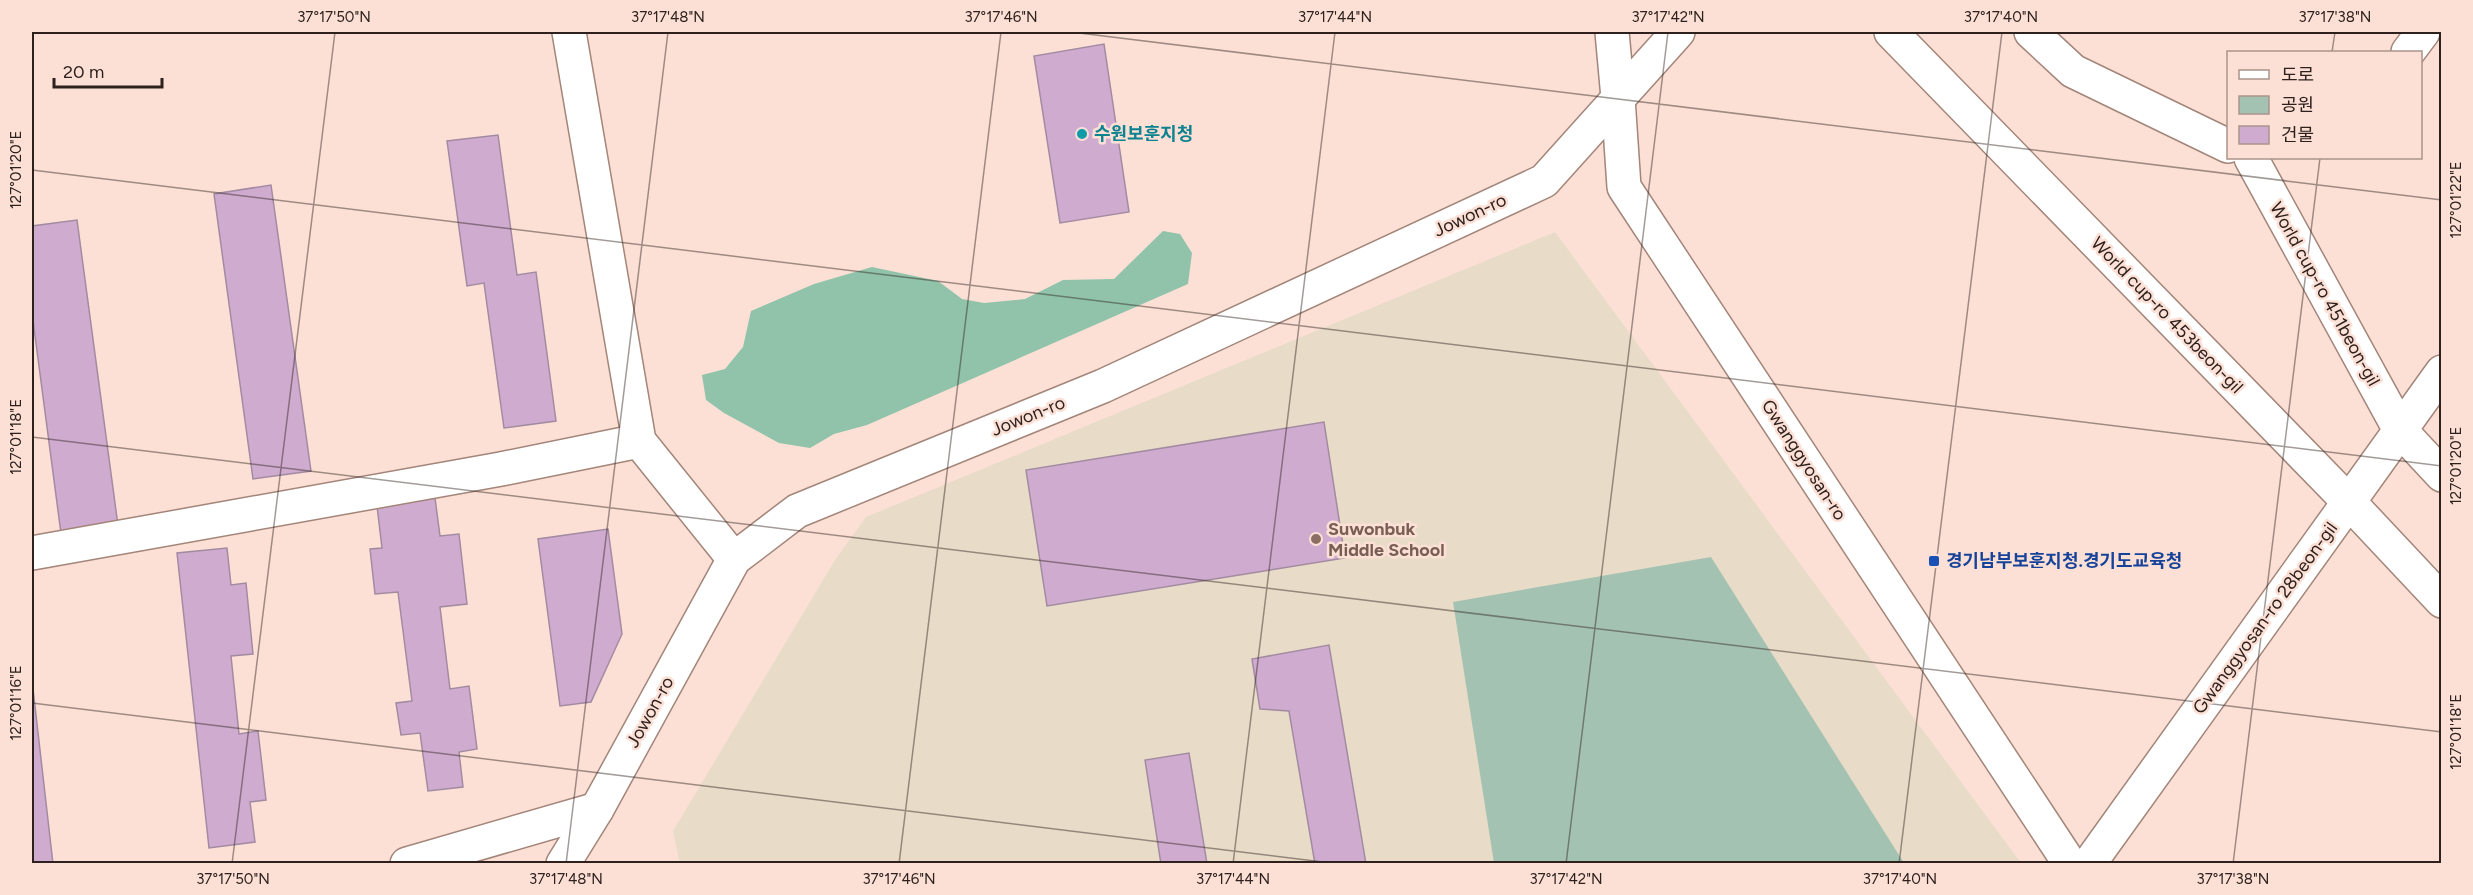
<svg xmlns="http://www.w3.org/2000/svg" width="2473" height="895" font-family="Figtree,'Noto Sans KR',sans-serif">
	<style>
		.education { fill: #e8dbc7 }
		.green { fill: #a4c2b2 }
		.forest { fill: #90c3a9 }
		.building { fill: #d0abd0; stroke: #a28ba1; stroke-width: 1.5 }
		.lines { fill: none; stroke-linecap: round; stroke-linejoin: round }
		.minor-casing { stroke: #a38579; stroke-width: 36 }
		.tertiary-casing { stroke: #a38579; stroke-width: 36 }
		.secondary-casing { stroke: #a38579; stroke-width: 36 }
		.minor { stroke: #fff; stroke-width: 33 }
		.tertiary { stroke: #fff; stroke-width: 33 }
		.secondary { stroke: #fff; stroke-width: 33 }
		.ticks { fill: none; stroke: #2e211d; stroke-width: 1.5; stroke-opacity: 0.45 }
		.culture-dot { fill: #0f9aa8; stroke: #fce0d6; stroke-width: 2 }
		.education-dot { fill: #8d6e63; stroke: #fce0d6; stroke-width: 2 }
		.transit-dot { fill: #1a4fb4; stroke: #fce0d6; stroke-width: 2 }
		.labels { text-anchor: middle; stroke-width: 5; stroke-linejoin: round; paint-order: stroke }
		.culture-label { font-size: 18px; font-weight: bold; fill: #0d838f; stroke: #fce0d6; text-anchor: start }
		.street-label { font-size: 18px; fill: #2e211d; stroke: #fce0d6 }
		.education-label { font-size: 18px; font-weight: bold; fill: #785e54; stroke: #fce0d6; text-anchor: start }
		.transit-label { font-size: 18px; font-weight: bold; fill: #164399; stroke: #fce0d6; text-anchor: start }
		.neatline { fill: none; stroke: #2e211d; stroke-width: 2 }
		.ticks-label { font-size: 15px; text-anchor: middle; fill: #2e211d }
	</style>
	<rect width="100%" height="100%" fill="#fce0d6"/>
	<path class="education" d="M1555,232L2021,863L680,864L673,831L835,560L866,517Z"/>
	<path class="green" d="M1711,557L1904,863H1494L1453,602Z"/>
	<path class="forest" d="M1163,231L1180,234L1192,253L1188,284L867,425L834,434L810,448L779,443L724,413L706,400L702,375L725,369L743,347L751,311L814,284L872,267L938,281L962,299L984,303L1025,299L1063,280L1114,279Z"/>
	<g class="building">
		<path d="M1104,44L1129,212L1060,223L1034,56Z"/>
		<path d="M498,135L517,275L536,272L556,421L504,428L484,283L467,286L447,141Z"/>
		<path d="M271,185L311,471L253,479L214,194Z"/>
		<path d="M77,220L119,533L62,541L32,313V226Z"/>
		<path d="M1324,422L1345,558L1047,606L1026,470Z"/>
		<path d="M435,498L440,536L459,534L467,604L440,607L450,689L469,686L477,749L459,752L463,787L428,791L420,733L401,735L396,703L412,701L398,592L375,594L370,549L382,548L377,506Z"/>
		<path d="M608,529L622,634L591,702L560,706L538,539Z"/>
		<path d="M227,548L231,585L246,583L253,654L231,656L239,734L258,731L266,800L250,802L255,842L209,848L177,553Z"/>
		<path d="M1329,645L1366,864H1315L1289,711L1260,709L1252,659Z"/>
		<path d="M32,680L53,864H32Z"/>
		<path d="M1189,753L1207,864H1161L1145,760Z"/>
	</g>
	<g class="lines">
		<g class="minor-casing">
			<g id="minor">
				<path d="M569,32L639,441L734,559"/>
				<path d="M1891,32L2349,502L2442,601"/>
				<path d="M2031,32L2073,71L2228,146"/>
				<path d="M2408,52L2423,32"/>
				<path d="M2251,158L2400,430L2442,475"/>
				<path d="M32,553L501,469L639,441"/>
				<path d="M2089,864L2442,372"/>
			</g>
		</g>
		<g class="tertiary-casing">
			<g id="tertiary">
				<path d="M1612,32L1618,98"/>
				<path d="M407,864L597,809"/>
			</g>
		</g>
		<g class="secondary-casing">
			<g id="secondary">
				<path d="M1618,98L1624,187L2070,864"/>
				<path d="M563,864L597,809L734,559L797,511L1103,386L1544,181L1678,32"/>
			</g>
		</g>
		<use href="#minor" class="minor"/>
		<use href="#tertiary" class="tertiary"/>
		<use href="#secondary" class="secondary"/>
	</g>
	<path class="ticks" d="M1071,32L2442,200M2332,52L2335,32M32,170L2442,466M32,437L2442,732M32,703L1339,864M232,864L335,32M566,864L668,32M899,864L1001,32M1233,864L1335,32M1566,864L1668,32M1899,864L2002,32M2233,864L2320,158"/>
	<circle class="culture-dot" cx="1082" cy="134" r="6"/>
	<circle class="education-dot" cx="1316" cy="539" r="6"/>
	<rect class="transit-dot" x="1928" y="555" width="12" height="12" rx="3"/>
	<g class="labels">
		<g class="culture-label">
			<text x="1094" y="140">수원보훈지청</text>
		</g>
		<g class="street-label">
			<text transform="translate(1470 215) rotate(-25)" y="6">Jowon-ro</text>
			<text transform="translate(2325 294) rotate(61)" y="6">World cup-ro 451beon-gil</text>
			<text transform="translate(2167 315) rotate(46)" y="6">World cup-ro 453beon-gil</text>
			<text transform="translate(1028 416) rotate(-22)" y="6">Jowon-ro</text>
			<text transform="translate(1804 460) rotate(57)" y="6">Gwanggyosan-ro</text>
			<text transform="translate(2265 618) rotate(-54)" y="6">Gwanggyosan-ro 28beon-gil</text>
			<text transform="translate(650 712) rotate(-61)" y="6">Jowon-ro</text>
		</g>
		<g class="education-label">
			<text x="1328" y="535">Suwonbuk<tspan x="1328" dy="21">Middle School</tspan></text>
		</g>
		<g class="transit-label">
			<text x="1946" y="567">경기남부보훈지청.경기도교육청</text>
		</g>
	</g>
	<rect width="2473" height="895" fill="none" stroke="#fce0d6" stroke-width="66"/>
	<rect x="2227" y="51" width="195" height="108" fill="#fce0d6" stroke="#aa948c" stroke-width="1.5"/>
	<rect x="2239" y="70" width="30" height="9" fill="#ffffff" stroke="#aa948c" stroke-width="1.5"/>
	<text x="2281" y="81" font-size="18" fill="#2e211d">도로</text>
	<rect x="2239" y="96" width="30" height="18" fill="#a4c2b2" stroke="#aa948c" stroke-width="1.5"/>
	<text x="2281" y="111" font-size="18" fill="#2e211d">공원</text>
	<rect x="2239" y="126" width="30" height="18" fill="#d0abd0" stroke="#aa948c" stroke-width="1.5"/>
	<text x="2281" y="141" font-size="18" fill="#2e211d">건물</text>
	<path d="M54 78v9h108v-9" fill="none" stroke="#2e211d" stroke-width="3"/>
	<text x="63" y="78" font-size="18" fill="#2e211d" stroke="#fce0d6" stroke-width="4.5" paint-order="stroke">20 m</text>
	<rect x="33" y="33" width="2407" height="829" class="neatline"/>
	<g class="ticks-label">
		<text x="334" y="22">37°17'50"N</text>
		<text x="668" y="22">37°17'48"N</text>
		<text x="1001" y="22">37°17'46"N</text>
		<text x="1335" y="22">37°17'44"N</text>
		<text x="1668" y="22">37°17'42"N</text>
		<text x="2001" y="22">37°17'40"N</text>
		<text x="2335" y="22">37°17'38"N</text>
		<text transform="translate(16 170) rotate(-90)" y="5">127°01'20"E</text>
		<text transform="translate(2456 200) rotate(-90)" y="5">127°01'22"E</text>
		<text transform="translate(16 437) rotate(-90)" y="5">127°01'18"E</text>
		<text transform="translate(2456 466) rotate(-90)" y="5">127°01'20"E</text>
		<text transform="translate(16 703) rotate(-90)" y="5">127°01'16"E</text>
		<text transform="translate(2456 732) rotate(-90)" y="5">127°01'18"E</text>
		<text x="233" y="884">37°17'50"N</text>
		<text x="566" y="884">37°17'48"N</text>
		<text x="899" y="884">37°17'46"N</text>
		<text x="1233" y="884">37°17'44"N</text>
		<text x="1566" y="884">37°17'42"N</text>
		<text x="1900" y="884">37°17'40"N</text>
		<text x="2233" y="884">37°17'38"N</text>
	</g>
</svg>
